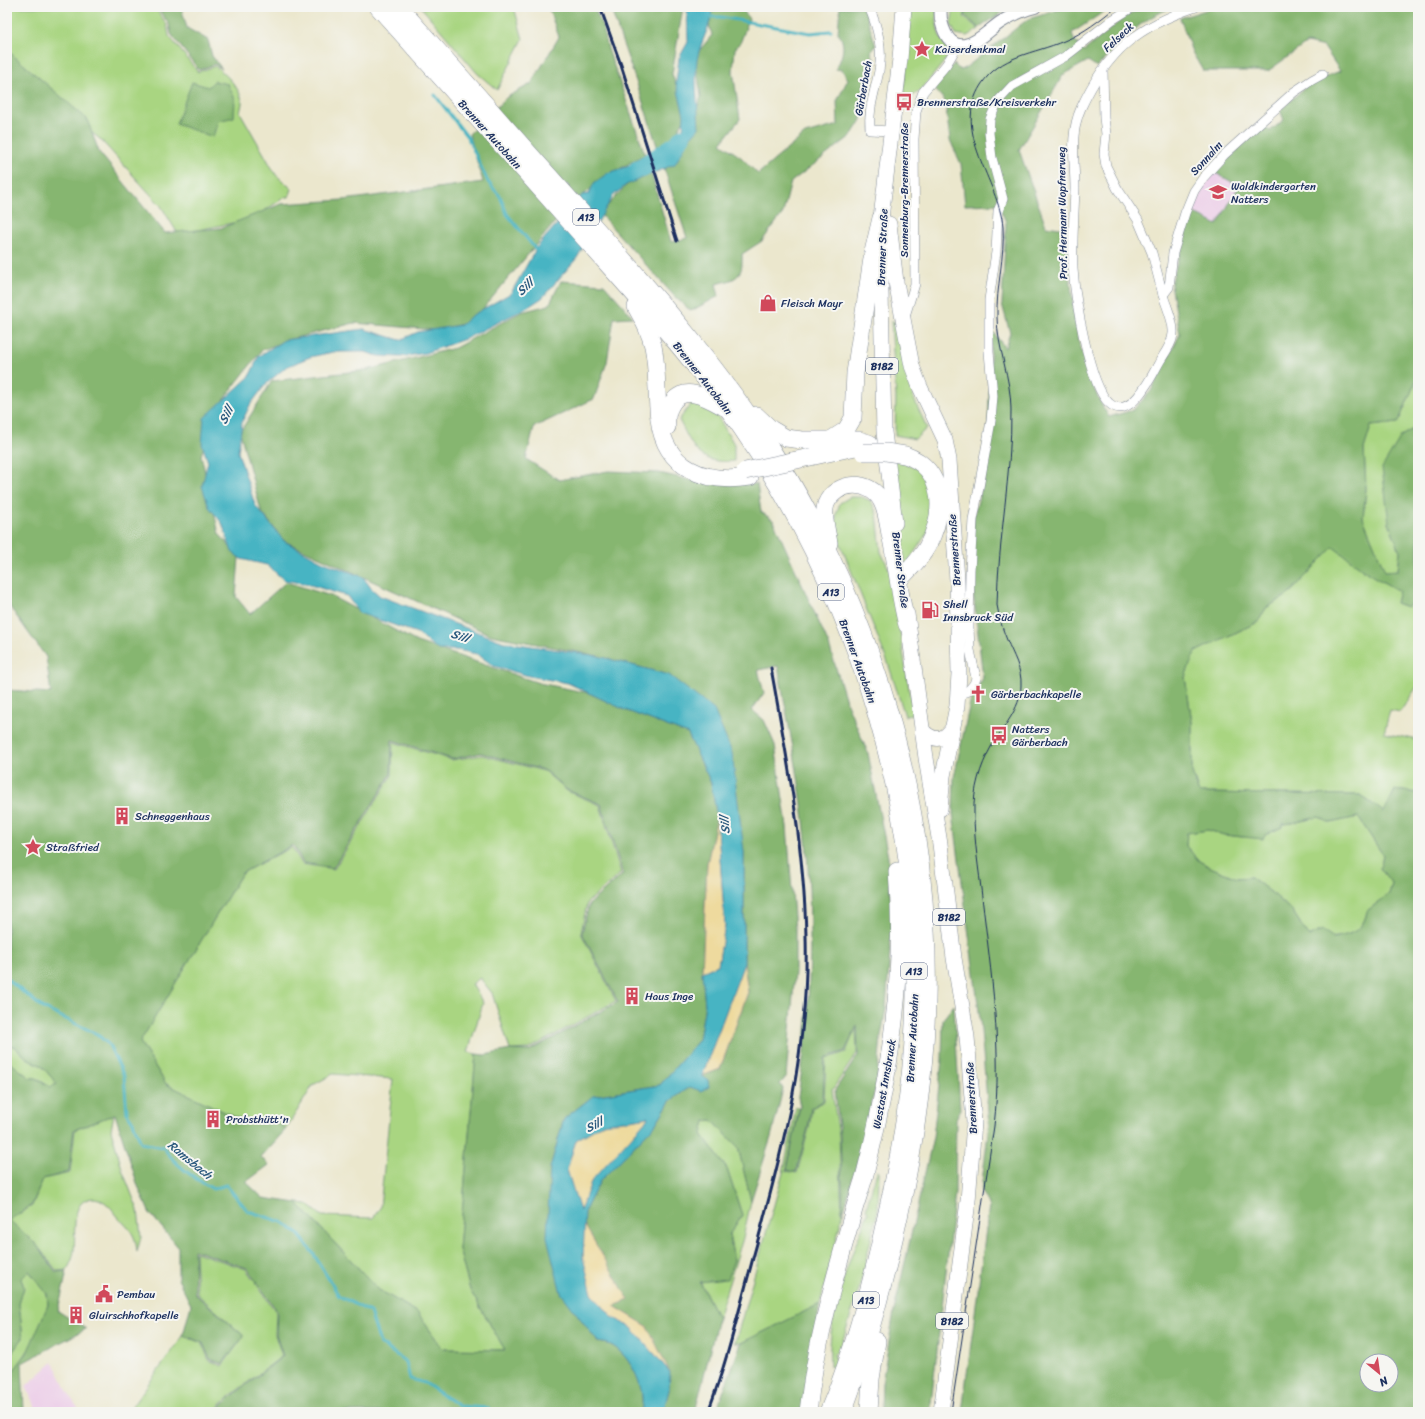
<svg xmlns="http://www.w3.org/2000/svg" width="1425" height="1419" font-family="Sriracha,sans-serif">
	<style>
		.built { fill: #edd1e9 }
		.green { fill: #a9d581; stroke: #628270 }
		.forest { fill: #86b66f; stroke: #507266; fill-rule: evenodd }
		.sand { fill: #eeda9e; stroke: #84847e }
		.water { fill: #47b4c3; stroke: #317290; fill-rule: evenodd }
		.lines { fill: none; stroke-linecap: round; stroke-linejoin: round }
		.stream { stroke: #47b4c3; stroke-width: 3 }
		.river { stroke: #47b4c3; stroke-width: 17 }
		.minor-casing { stroke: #838b96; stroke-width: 10 }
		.tertiary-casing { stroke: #838b96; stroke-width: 14 }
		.primary-casing { stroke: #838b96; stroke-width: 16 }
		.motorway-casing { stroke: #838b96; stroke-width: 18 }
		.minor { stroke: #fff; stroke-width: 9 }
		.tertiary { stroke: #fff; stroke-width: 12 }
		.primary { stroke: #fff; stroke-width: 15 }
		.motorway { stroke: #fff; stroke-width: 17 }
		.tram { stroke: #1b2f5e; stroke-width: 1 }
		.rail { stroke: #1b2f5e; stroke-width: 3 }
		.motorway-bridge-casing { stroke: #838b96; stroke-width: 18; stroke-linecap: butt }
		.motorway-bridge { stroke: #fff; stroke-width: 17 }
		.labels { text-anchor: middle; stroke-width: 4; stroke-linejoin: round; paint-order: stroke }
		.shield { fill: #f6f6f2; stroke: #5d6b8a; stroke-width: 1 }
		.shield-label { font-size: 10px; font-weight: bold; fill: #1b2f5e }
		.street-label { font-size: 11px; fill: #1b2f5e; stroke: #f6f6f2 }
		.poi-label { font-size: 11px; fill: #1b2f5e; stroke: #f6f6f2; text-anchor: start }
		.water-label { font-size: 12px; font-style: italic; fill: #28577c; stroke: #f6f6f2 }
	</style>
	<rect width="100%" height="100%" fill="#f6f6f2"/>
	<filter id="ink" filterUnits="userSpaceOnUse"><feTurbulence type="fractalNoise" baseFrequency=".025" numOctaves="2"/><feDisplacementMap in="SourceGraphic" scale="8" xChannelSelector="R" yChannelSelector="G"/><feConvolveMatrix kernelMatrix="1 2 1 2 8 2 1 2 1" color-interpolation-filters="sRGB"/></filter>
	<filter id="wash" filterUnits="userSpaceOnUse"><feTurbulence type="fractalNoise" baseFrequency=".012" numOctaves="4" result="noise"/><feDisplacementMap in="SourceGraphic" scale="16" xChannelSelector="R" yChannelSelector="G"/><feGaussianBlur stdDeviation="0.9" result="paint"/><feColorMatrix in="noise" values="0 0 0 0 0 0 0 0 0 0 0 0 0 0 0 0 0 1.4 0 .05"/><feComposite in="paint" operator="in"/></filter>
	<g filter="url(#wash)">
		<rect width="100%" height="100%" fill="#ebe7cd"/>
		<g class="built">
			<path d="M1214,172L1239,186L1217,225L1192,212L1205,185Z"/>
			<path d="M53,1362L71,1398L81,1412H37L26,1386Z"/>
		</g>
		<g class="green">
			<path d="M7,7H155L167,25L169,36L198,72L215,66C224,72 242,90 242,102C242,105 241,109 240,112L276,175L292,189L289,197H285L252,219L178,234L161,206L100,139L16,74L7,64Z"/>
			<path d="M421,7H514L523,39L497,90L477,73Z"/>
			<path d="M908,7H937C937,16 936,25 939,34C942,43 950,46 948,57L920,91L906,100L904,90L908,45Z"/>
			<path d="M954,7H967L964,17L979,29L967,36L956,34L951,25Z"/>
			<path d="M891,321H894L914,399L927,428L915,439L895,435L896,397Z"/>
			<path d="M1418,376V426L1401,436L1389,523L1400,551L1398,570L1385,572L1363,518L1366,489L1364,449L1371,426L1398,423Z"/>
			<path d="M693,401L718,417L734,444V461C698,465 693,447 679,420Z"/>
			<path d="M893,459L921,469L932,491L929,530L906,565L896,511Z"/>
			<path d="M850,497H862L871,501L877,514L881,552L891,573L913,715L905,716L888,663L836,533V515L840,503Z"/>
			<path d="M1333,546L1369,574L1399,591L1396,603L1407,607L1418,599V685L1400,712L1390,710L1384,733L1418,740V793L1395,790L1385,813L1360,795L1199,793L1192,772V722L1185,677L1195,652L1258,622L1266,608L1288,595Z"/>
			<path d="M393,742L452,760L482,755L544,771L567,791L600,805L621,873L587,903L581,933L616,1001L529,1049L510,1050L492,993L480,978L472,984L483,1003L468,1052L476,1054L459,1249L470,1290L505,1350L443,1349L417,1312L379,1290L297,1203L307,1204L322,1216L373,1218L380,1208L393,1079L333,1074L313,1085L286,1129L276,1122L237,1118L166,1084L140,1042L242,873L292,847L302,864L334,869L392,775Z"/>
			<path d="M1319,817L1330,823L1358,817L1383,855L1380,868L1392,884L1389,894L1367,911C1362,941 1332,938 1309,937L1293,912L1277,897L1251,877L1237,878L1210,867L1199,861L1186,846V833L1208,830L1224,835L1242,837L1265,835L1282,827L1283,824L1292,823Z"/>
			<path d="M856,1027L857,1053L832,1090L839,1136L842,1218L820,1304L741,1343H735L783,1173L796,1107H799L786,1171L797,1173L809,1128L812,1108L824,1101L826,1059L846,1052Z"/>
			<path d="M7,1046H14L27,1058L42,1066L57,1084L50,1087L36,1078H30L7,1060Z"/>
			<path d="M114,1114L111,1130L123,1172L138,1210L141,1237L137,1252C135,1229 127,1229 115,1213C110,1206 102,1198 93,1198C67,1200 78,1238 73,1256C72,1261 69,1266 67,1270L57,1271L36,1244L9,1220L32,1206L43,1179L70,1173L75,1130Z"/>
			<path d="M712,1120L738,1147L751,1201L743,1238L718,1318L700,1281L727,1278L734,1260L729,1235L742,1215L727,1169L702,1134L705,1121Z"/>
			<path d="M877,1171L879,1172L878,1210L859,1290L840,1349L834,1354L835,1367L830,1366C827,1314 849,1261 868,1213L866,1209Z"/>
			<path d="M195,1252L246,1269L253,1279L258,1275L263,1288L255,1282L276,1312L275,1335L282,1356L230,1396L213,1412H128L183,1336L202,1343L209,1360L222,1366L244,1336L197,1294Z"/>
			<path d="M29,1271C34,1278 45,1287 47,1296C53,1319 21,1362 7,1379V1359L23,1338L19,1304L24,1287L21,1279Z"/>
		</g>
		<g class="forest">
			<path d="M157,7H181L187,28L208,40L212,56L222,69L215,64L199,70L171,34L169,24Z"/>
			<path d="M548,7H594L603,28L608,49L645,154L603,179L565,210L472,322L436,330L354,323L291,339L262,350L220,404L201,455L219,534L239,557L236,597L250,614L286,582L331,596L417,642L539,683L589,693L625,710L688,734L711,783L717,817L707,864L702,972L705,1005L699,1040L660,1085L593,1096L564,1119L550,1168L597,1342C602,1343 609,1343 613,1346C632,1358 647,1390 641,1412H215L232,1396L283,1356L276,1335L277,1311L247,1268L194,1250L195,1294L244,1336L222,1364L210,1359L203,1343L183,1335L191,1305L178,1279V1247L149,1212L138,1186L115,1114L74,1130L69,1172L43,1179L32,1205L9,1220L36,1244L56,1272L67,1271L58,1311L86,1329L22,1363L24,1412H7V1379L27,1353L48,1305L47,1294L29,1271L21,1279L24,1287L19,1304L23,1338L7,1359V1060L30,1078H36L50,1087L57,1084L42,1066L27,1058L14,1046H7V690L51,693L46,657L7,603V50L87,119L99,152L165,233L221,228L281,204L343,200L483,182L469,134L507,97L531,84L559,37ZM392,740L452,759L481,753L544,770L567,790L601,804L623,874L589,904L582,933L618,1002L529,1051L510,1050L485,1055L476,1054L459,1249L470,1290L505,1350L443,1349L417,1312L379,1290L297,1203L263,1198L246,1182L269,1165L261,1157L286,1129L276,1122L237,1118L166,1084L140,1042L242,873L293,845L303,863L333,868L391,774Z"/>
			<path d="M610,7H683L672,74L687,115L667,148L658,149L638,87Z"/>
			<path d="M704,7H741L749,19L741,41L735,49L733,71L740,119L721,143L742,158L758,174L805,134L838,125L837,101L848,79L842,70L836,69C842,57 847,45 838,33L840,7H864L876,46L871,52L875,61L873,77L864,83L861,120L851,136L791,182L783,213L762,241L742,254C743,277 738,279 716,284L719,296L691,311L676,298L600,214L629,182L651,173L671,242L687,238L664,168L687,137L701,97L695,56L712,35Z"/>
			<path d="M968,7H1017L1003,12L979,28L965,16Z"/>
			<path d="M1068,7H1111L1072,33L1074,40L1084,51L1127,15L1147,7H1175C1142,16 1120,43 1097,67L1088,61L1063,75L1019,150L1046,226L1067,229C1071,292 1074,362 1109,417L1133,410L1151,391L1180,334L1171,284L1192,212L1217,225L1239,186L1214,172L1262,126L1270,131L1284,120L1280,110L1310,83L1340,71L1324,47L1307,43L1268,71H1203L1192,52L1180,18L1215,7H1418V376L1398,423L1371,426L1364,449L1366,489L1363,518L1385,571L1398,570L1400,551L1389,523L1382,468L1401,436L1418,426V599L1407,607L1396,603L1399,591L1369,574L1333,547L1288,595L1266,608L1258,622L1195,652L1185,677L1192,722V772L1199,793L1360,795L1384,812L1395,790L1418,793V1412H962L989,1206L981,1191L989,1124L980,1019L953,814L954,777L971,698L983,678L971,573L974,515L987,469L991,329L1005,348L1010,333L1002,304L1006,222L998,204L965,205L961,164L950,140L945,101L932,86L954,64L960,70L964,69L1028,19ZM1319,817L1330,823L1358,817L1383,855L1380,868L1392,884L1389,894L1367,911C1364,931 1351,934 1334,938L1322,930L1309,937L1293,912L1277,897L1251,877L1237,878L1210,867L1199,861L1186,846L1187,833L1208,830L1224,835L1263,839L1265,835L1282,827L1283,824L1292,823ZM1367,1361H1391V1385H1367Z"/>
			<path d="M214,81L228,84L235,99L234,117L218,121L213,137L176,124L192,82L208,87Z"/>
			<path d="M561,281L604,284L633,317L614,318L607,362L594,399L534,427L526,459L559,480L608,471L659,473L709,484H757L761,512L773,520L829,645L846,701L868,753L888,857L892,923L886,1008L881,1036L877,1081L864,1137L843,1214L840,1135L835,1090L858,1055L857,1026L845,1051L825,1058L823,1101L811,1108L808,1128L796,1172L787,1170L800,1106L798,1097C811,1012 813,926 806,840C801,782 788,724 778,666L758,670L764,693L752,710L764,720L775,745L787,826L795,930V972L786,1077L780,1084L783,1089L771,1137L751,1201L738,1147L712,1120L705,1121L702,1134L727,1169L742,1215L729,1235L734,1260L727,1279L700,1282L718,1318L695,1412H663L669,1390L647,1326L614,1306L628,1300L584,1224L585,1210L600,1181L655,1125L670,1101L690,1087L702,1076L720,1069L748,992L744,963V852L669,675L598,656L491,635L284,541L261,511L240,432L272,381L367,370L455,348L521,312L549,305Z"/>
			<path d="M954,1005L960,1109L956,1120L955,1193L930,1412H881L882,1383L894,1311L933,1137L942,1060L943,1019Z"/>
			<path d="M820,1304L802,1412H716L741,1343Z"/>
		</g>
		<g class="sand">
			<path d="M717,817L725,926L718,965L702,972L707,864Z"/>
			<path d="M744,963L748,992L720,1069L702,1076Z"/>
			<path d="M649,1117L593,1180L580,1212L567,1170L576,1140L603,1124Z"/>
			<path d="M584,1224L629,1300L614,1306L647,1326L670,1372L632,1328L612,1317L592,1294L583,1258Z"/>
		</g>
		<path class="water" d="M687,7H711L712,9C711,27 700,42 697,60C694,82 698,106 699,128L690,138L675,164L626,185L613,196L577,258L542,298L528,307L465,339L425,353L401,357L378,356L365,352H333L310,357L286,367L266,384L250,405L242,422L238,452L255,505L284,541L323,562L363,577L371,588L380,596L504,642L598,656L669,675L714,710L732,753L744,852V963L702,1076L708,1080L709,1087L701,1091L690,1087L670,1101L655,1125L600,1181L585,1210L583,1258L592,1294L612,1317L632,1328L670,1372L669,1390L663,1412H641C647,1390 632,1358 613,1346C609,1343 602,1343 598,1342L561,1293L547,1237L550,1168L564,1119L593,1096L660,1085L699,1040L705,1005L702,972L718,965L725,926L717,817L711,783L688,734L625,710L568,683L529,676L494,666L477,654L457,650H438L417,633L359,613L347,596L307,584L284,580L267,565L241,559L232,552L222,523L209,507L202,486L208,462L202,444L204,418L249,377L259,356L284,340L364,329L400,340L418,332L461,325L471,316L511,293L537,247L582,195L589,194L594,183L608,173L659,156L674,143L683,130L684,115L676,83L679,58L688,42ZM649,1117L592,1180L580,1211L567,1170L576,1140L603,1124Z"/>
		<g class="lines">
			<g class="stream">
				<path d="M987,8L989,7"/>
				<path d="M708,17H721L810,33L831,31"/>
				<path d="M435,95L468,138L488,182L500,196L507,214L537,251"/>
				<path d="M7,979L43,1008L97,1034L109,1045L124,1076L127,1113L133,1122L141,1143L163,1147C176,1166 194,1178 213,1189L226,1185L248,1211L282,1222L297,1232L313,1253L339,1296L370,1312L380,1343L406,1362L410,1379L425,1383L459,1406L488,1408L490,1412"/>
			</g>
			<path class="river" d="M636,170L676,144L682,137"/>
		</g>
	</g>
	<g filter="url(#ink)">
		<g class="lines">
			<g class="minor-casing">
				<g id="minor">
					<path d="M869,7C878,28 883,48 879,71C875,91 868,109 870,130L892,131"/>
					<path d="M1103,70L1104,118L1106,134L1104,154L1106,166L1117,188L1138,220L1152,253L1163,295L1169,287L1173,253L1185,213L1194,191L1203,178L1224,155L1294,92L1312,80L1323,74"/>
					<path d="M1163,295C1166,306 1174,321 1173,333C1173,342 1165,353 1160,361C1153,374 1130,423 1109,403C1089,385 1075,297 1073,269C1072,242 1074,216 1075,189C1075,161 1069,135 1081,108C1107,51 1138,26 1196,7"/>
					<path d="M905,316L915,284L914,139L916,111L923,92L946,65L958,45"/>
					<path d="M958,693L967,692L974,684L976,678L970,650L969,627L970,570L973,520L991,421L993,396L989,352V300L996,252L998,211L1003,199L992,158L989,133L990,119L998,101L1012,86L1066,56L1112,20L1133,7"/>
				</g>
			</g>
			<g class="tertiary-casing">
				<path id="tertiary" d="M941,7C939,21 946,49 965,45C978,43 990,29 1001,22C1012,15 1023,10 1035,7"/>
			</g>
			<g class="primary-casing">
				<g id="primary">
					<path d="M889,224L896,282L912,366L920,387L945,440L949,460L957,580L959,674L957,706L943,776L940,809"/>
					<path d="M895,523L884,432L880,245L881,218L900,59L904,7"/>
					<path d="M907,614L926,758L940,844L954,958L967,1037L974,1122L968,1201L941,1412"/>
					<path d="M922,730C932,741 943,742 952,729"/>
				</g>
			</g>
			<g class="motorway-casing">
				<g id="motorway">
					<path d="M378,7C447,85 516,162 585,239C639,300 696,361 742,429C860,603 924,815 914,1024C911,1091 900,1156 885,1221C871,1286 854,1351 828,1412"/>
					<path d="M399,7C461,76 522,146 584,215C649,288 715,362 768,444C873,607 932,806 927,1001C925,1086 911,1170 891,1252C878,1306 863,1360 843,1412"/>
					<path d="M636,307C643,319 650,332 653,346C658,370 656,395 659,419C665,469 705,484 750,477"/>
					<path d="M756,415L771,429L786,438L802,440H859L869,443"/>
					<path d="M667,427C665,410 674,390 694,394C705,396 715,402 724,407"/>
					<path d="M832,439L846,430L853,418L855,373L873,252L881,218"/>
					<path d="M792,461L860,446"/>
					<path d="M829,543C827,531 822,516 826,504C836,480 871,479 882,502C887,512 888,524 890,534C897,564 899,595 907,625"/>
					<path d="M904,575C912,567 921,558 927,547C945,514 946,469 905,455"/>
					<path d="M808,1412C815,1347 833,1283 851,1220C855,1204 861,1189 865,1174C890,1075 906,973 897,871"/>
					<path d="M869,1412L871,1379L877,1341"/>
				</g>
			</g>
			<use href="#minor" class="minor"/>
			<use href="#tertiary" class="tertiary"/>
			<use href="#primary" class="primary"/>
			<use href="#motorway" class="motorway"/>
			<path class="tram" d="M951,1412L994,1126C1003,1049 991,973 982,897C979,870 974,841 974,813C973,790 980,767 991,747C1002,727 1021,710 1021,685C1022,669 1013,655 1007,640C1002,628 999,617 997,605C998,539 1012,474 1011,409C1011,378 997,348 997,317C996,287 1005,257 1003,227C999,181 951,132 981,85C1000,55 1034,54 1064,41C1084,33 1100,20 1116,7"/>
			<g class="rail">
				<path d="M600,7L621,65L677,241"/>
				<path d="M708,1412C727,1362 739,1310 753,1258C783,1149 809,1051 806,936C804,846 787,757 771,668"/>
			</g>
			<g class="motorway-bridge-casing">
				<g id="motorway-bridge">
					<path d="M863,452H886L905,455"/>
					<path d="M745,471L792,461"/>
				</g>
			</g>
			<use href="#motorway-bridge" class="motorway-bridge"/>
		</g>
	</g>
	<defs>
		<g id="sight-bare" transform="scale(1.38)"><path d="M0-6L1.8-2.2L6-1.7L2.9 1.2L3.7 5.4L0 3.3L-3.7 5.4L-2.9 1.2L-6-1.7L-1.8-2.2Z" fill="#d1495b" stroke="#f6f6f2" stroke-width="2.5" paint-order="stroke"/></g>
		<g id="bus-bare" transform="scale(1.38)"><path d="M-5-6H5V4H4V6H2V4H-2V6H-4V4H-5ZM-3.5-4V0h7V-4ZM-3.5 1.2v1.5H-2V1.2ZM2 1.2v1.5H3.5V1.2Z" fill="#d1495b" stroke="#f6f6f2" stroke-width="2.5" paint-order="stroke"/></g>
		<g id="school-bare" transform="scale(1.38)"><path d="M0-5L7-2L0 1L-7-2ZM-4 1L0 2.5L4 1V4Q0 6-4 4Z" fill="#d1495b" stroke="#f6f6f2" stroke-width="2.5" paint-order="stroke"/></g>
		<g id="shop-bare" transform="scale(1.38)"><path d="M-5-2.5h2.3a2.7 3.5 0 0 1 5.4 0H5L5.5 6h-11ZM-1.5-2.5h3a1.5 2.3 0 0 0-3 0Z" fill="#d1495b" stroke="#f6f6f2" stroke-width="2.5" paint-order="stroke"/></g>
		<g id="fuel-bare" transform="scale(1.38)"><path d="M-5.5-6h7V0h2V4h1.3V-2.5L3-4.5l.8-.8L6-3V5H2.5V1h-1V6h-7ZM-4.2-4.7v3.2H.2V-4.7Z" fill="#d1495b" stroke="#f6f6f2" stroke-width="2.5" paint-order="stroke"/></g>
		<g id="church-bare" transform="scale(1.38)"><path d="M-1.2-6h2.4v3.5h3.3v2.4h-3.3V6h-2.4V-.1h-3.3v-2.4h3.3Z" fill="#d1495b" stroke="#f6f6f2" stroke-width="2.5" paint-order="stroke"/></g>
		<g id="building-bare" transform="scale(1.38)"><path d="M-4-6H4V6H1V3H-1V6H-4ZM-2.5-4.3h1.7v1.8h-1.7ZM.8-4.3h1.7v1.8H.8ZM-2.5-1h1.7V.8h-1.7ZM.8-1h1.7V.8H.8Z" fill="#d1495b" stroke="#f6f6f2" stroke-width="2.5" paint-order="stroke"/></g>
		<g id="civic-bare" transform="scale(1.38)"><path d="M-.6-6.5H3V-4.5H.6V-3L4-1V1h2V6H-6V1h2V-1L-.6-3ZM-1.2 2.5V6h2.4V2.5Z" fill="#d1495b" stroke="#f6f6f2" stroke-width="2.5" paint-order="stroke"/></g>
	</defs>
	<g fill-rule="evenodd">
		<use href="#sight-bare" x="922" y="49"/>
		<use href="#bus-bare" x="904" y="102"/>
		<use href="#school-bare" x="1218" y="192"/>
		<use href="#shop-bare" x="768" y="303"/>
		<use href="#fuel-bare" x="930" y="610"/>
		<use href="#church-bare" x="978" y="694"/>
		<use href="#bus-bare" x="999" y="735"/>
		<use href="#building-bare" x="122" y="816"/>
		<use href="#sight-bare" x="33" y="847"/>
		<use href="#building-bare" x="632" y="996"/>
		<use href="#building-bare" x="213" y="1119"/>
		<use href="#civic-bare" x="104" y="1294"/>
		<use href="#building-bare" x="76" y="1315"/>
	</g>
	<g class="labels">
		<g class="shield">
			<rect x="573" y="209" width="26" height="16" rx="3"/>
			<rect x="866" y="358" width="32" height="16" rx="3"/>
			<rect x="818" y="584" width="26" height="16" rx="3"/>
			<rect x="933" y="909" width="32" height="16" rx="3"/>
			<rect x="901" y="963" width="26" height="16" rx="3"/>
			<rect x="853" y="1292" width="26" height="16" rx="3"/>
			<rect x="936" y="1313" width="32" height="16" rx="3"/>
		</g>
		<g class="shield-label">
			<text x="586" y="221">A13</text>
			<text x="882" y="370">B182</text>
			<text x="831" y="596">A13</text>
			<text x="949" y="921">B182</text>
			<text x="914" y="975">A13</text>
			<text x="866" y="1304">A13</text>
			<text x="952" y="1325">B182</text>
		</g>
		<g class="street-label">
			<text transform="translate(1118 37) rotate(-43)" y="4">Felseck</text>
			<text transform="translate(863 88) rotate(-80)" y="4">Gärberbach</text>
			<text transform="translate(490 134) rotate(48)" y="4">Brenner Autobahn</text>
			<text transform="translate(1206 158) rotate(-48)" y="4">Sonnalm</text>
			<text transform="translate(904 190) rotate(-90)" y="4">Sonnenburg-Brennerstraße</text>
			<text transform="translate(1062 213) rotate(-91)" y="4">Prof. Hermann Wopfnerweg</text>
			<text transform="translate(882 247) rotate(-88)" y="4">Brenner Straße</text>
			<text transform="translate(703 378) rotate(52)" y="4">Brenner Autobahn</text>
			<text transform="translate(954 550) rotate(-94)" y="4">Brennerstraße</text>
			<text transform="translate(901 570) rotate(83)" y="4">Brenner Straße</text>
			<text transform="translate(858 661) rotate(70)" y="4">Brenner Autobahn</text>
			<text transform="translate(912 1038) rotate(-87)" y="4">Brenner Autobahn</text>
			<text transform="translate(884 1084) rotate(-80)" y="4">Westast Innsbruck</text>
			<text transform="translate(971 1098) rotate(-93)" y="4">Brennerstraße</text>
		</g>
		<g class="poi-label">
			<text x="935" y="53">Kaiserdenkmal</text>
			<text x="917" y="106">Brennerstraße/Kreisverkehr</text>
			<text x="1231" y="190">Waldkindergarten<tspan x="1231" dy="13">Natters</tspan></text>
			<text x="781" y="307">Fleisch Mayr</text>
			<text x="943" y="608">Shell<tspan x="943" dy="13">Innsbruck Süd</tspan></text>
			<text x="991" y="698">Gärberbachkapelle</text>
			<text x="1012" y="733">Natters<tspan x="1012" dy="13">Gärberbach</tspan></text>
			<text x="135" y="820">Schneggenhaus</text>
			<text x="46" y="851">Straßfried</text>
			<text x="645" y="1000">Haus Inge</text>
			<text x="226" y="1123">Probsthütt'n</text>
			<text x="117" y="1298">Pembau</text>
			<text x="89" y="1319">Gluirschhofkapelle</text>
		</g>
		<g class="water-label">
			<text transform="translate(525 287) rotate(-43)" y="4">Sill</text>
			<text transform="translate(226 415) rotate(-62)" y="4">Sill</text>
			<text transform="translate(460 636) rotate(18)" y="4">Sill</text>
			<text transform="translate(725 825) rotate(-94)" y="4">Sill</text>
			<text transform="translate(594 1125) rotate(-27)" y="4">Sill</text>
			<text transform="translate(190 1160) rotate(39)" y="4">Ramsbach</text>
		</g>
	</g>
	<rect width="1425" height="1419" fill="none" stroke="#f6f6f2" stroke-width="24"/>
	<g transform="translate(1379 1373) rotate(151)"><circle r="19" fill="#f6f6f2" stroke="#9ea6b7"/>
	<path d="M0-3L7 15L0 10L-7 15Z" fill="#d1495b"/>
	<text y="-6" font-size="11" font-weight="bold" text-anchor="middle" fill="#1b2f5e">N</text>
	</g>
</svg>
